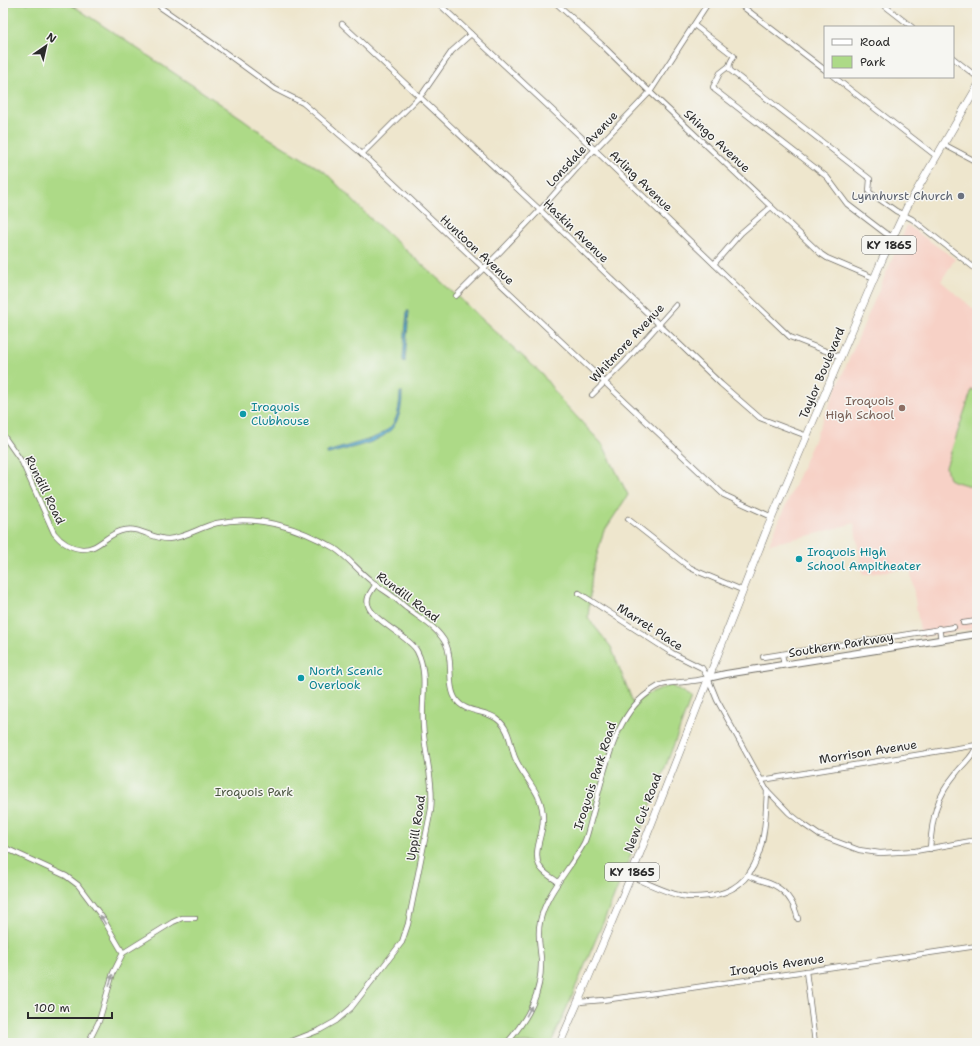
<svg xmlns="http://www.w3.org/2000/svg" width="980" height="1046" font-family="'Shantell Sans',sans-serif">
	<style>
		.built { fill: #f7d1c6 }
		.green { fill: #adda87; stroke: #6c8259 }
		.water { fill: #4da6ca; stroke: #3c687a }
		.lines { fill: none; stroke-linecap: round; stroke-linejoin: round }
		.minor-casing { stroke: #6f6c64; stroke-width: 6 }
		.secondary-casing { stroke: #6f6c64; stroke-width: 8 }
		.primary-casing { stroke: #6f6c64; stroke-width: 8 }
		.minor { stroke: #fff; stroke-width: 4.5 }
		.secondary { stroke: #fff; stroke-width: 6 }
		.primary { stroke: #fff; stroke-width: 7 }
		.oneway { fill: #a0a0a0 }
		.worship-dot { fill: #6b7280; stroke: #f6f6f2; stroke-width: 1.5 }
		.education-dot { fill: #8d6e63; stroke: #f6f6f2; stroke-width: 1.5 }
		.culture-dot { fill: #0f9aa8; stroke: #f6f6f2; stroke-width: 1.5 }
		.labels { text-anchor: middle; stroke-width: 3; stroke-linejoin: round; paint-order: stroke }
		.shield { fill: #f6f6f2; stroke: #686867; stroke-width: 1 }
		.shield-label { font-size: 11px; font-weight: bold; fill: #2b2b2b }
		.street-label { font-size: 12px; fill: #2b2b2b; stroke: #f6f6f2 }
		.worship-label { font-size: 12px; fill: #5b616d; stroke: #f6f6f2; text-anchor: end }
		.education-label { font-size: 12px; fill: #785e54; stroke: #f6f6f2; text-anchor: end }
		.culture-label { font-size: 12px; fill: #0d838f; stroke: #f6f6f2; text-anchor: start }
		.park-label { font-size: 12px; fill: #4c5742; stroke: #f6f6f2 }
	</style>
	<rect width="100%" height="100%" fill="#f6f6f2"/>
	<filter id="ink" filterUnits="userSpaceOnUse"><feTurbulence type="fractalNoise" baseFrequency=".025" numOctaves="2"/><feDisplacementMap in="SourceGraphic" scale="8" xChannelSelector="R" yChannelSelector="G"/><feConvolveMatrix kernelMatrix="1 2 1 2 8 2 1 2 1" color-interpolation-filters="sRGB"/></filter>
	<filter id="wash" filterUnits="userSpaceOnUse"><feTurbulence type="fractalNoise" baseFrequency=".012" numOctaves="4" result="noise"/><feDisplacementMap in="SourceGraphic" scale="16" xChannelSelector="R" yChannelSelector="G"/><feGaussianBlur stdDeviation="0.9" result="paint"/><feColorMatrix in="noise" values="0 0 0 0 0 0 0 0 0 0 0 0 0 0 0 0 0 1.4 0 .05"/><feComposite in="paint" operator="in"/></filter>
	<g filter="url(#wash)">
		<rect width="100%" height="100%" fill="#eee6cd"/>
		<path class="built" d="M907,225L955,259L941,281L977,312V628L921,637L910,568L863,575L854,523L816,534L769,544Z"/>
		<g class="green">
			<path d="M3,3H69L243,119L269,138L325,172L369,217L436,277L542,374L561,400L603,445L628,495L603,533L592,573L588,618L611,647L634,705L644,696L670,685L691,698C666,767 639,836 611,904C591,950 572,997 551,1043H3Z"/>
			<path d="M972,389L977,392V488L953,481L949,479L946,467Z"/>
		</g>
		<g class="water">
			<path d="M407,311H409L405,362L403,361V357Z"/>
			<path d="M400,392H402C403,444 367,442 329,454H327V452C337,449 347,446 357,443C389,434 399,427 400,392Z"/>
		</g>
	</g>
	<g filter="url(#ink)">
		<g class="lines">
			<g class="minor-casing">
				<g id="minor">
					<path d="M159,3L160,7L212,43L275,89L303,103L369,160L724,495L772,517"/>
					<path d="M438,3L594,149L790,337L841,357"/>
					<path d="M556,3L601,44L650,92L821,254L827,258L874,278"/>
					<path d="M738,3L825,70"/>
					<path d="M881,3L912,27"/>
					<path d="M74,5L75,3"/>
					<path d="M342,24L540,210L721,384L760,418L807,436"/>
					<path d="M694,25L734,56C731,61 727,66 731,71L870,179L869,192L896,211L912,219L977,270"/>
					<path d="M953,58L977,77"/>
					<path d="M729,66L720,73L713,87L715,90L827,177L847,204L885,233L893,237"/>
					<path d="M834,77L936,156"/>
					<path d="M943,144L977,162"/>
					<path d="M362,154L423,93L452,51L471,34"/>
					<path d="M714,264L741,233L771,207"/>
					<path d="M456,296L500,252L540,210L579,166L650,92L708,3"/>
					<path d="M592,395L625,362L676,305"/>
					<path d="M3,435L22,462L54,533C61,542 70,548 82,549C99,550 108,532 125,530C140,527 152,539 168,539C185,538 200,527 217,523C257,514 300,528 334,548C348,557 357,570 370,580C377,586 384,590 391,595C397,599 402,605 408,609C421,619 438,628 446,644C454,661 446,687 457,701C466,713 486,710 497,719C509,728 510,742 514,755C519,770 531,782 538,796C543,807 544,818 542,829C540,840 534,854 539,865C542,873 552,877 558,882"/>
					<path d="M628,519L689,567L699,572L742,590"/>
					<path d="M579,593L672,653L702,668L708,678L717,700L766,789L789,813L803,824L819,835L859,850L880,853L915,851L977,840"/>
					<path d="M963,623L977,621"/>
					<path d="M939,628L941,640"/>
					<path d="M763,657L782,654"/>
					<path d="M784,665L782,654L954,627"/>
					<path d="M762,780L977,745"/>
					<path d="M3,847L66,876L78,885L102,917L123,953"/>
					<path d="M930,849C932,817 936,797 957,772C964,763 974,756 977,745"/>
					<path d="M747,875C754,879 761,880 769,883C785,889 794,902 798,919"/>
					<path d="M631,876C647,883 664,892 682,896C691,898 700,897 709,896C764,889 765,833 767,790"/>
					<path d="M806,971L815,1043"/>
					<path d="M579,1002L603,1000L663,992L977,946"/>
					<path d="M88,1043L99,1021L113,973L123,953L173,922L182,918H195"/>
					<path d="M287,1043L320,1030L336,1021L351,1008L402,942L408,924L431,809C434,780 424,752 423,724C421,700 429,674 417,651C408,634 362,617 368,598C369,593 373,589 376,584"/>
					<path d="M507,1043C529,1017 542,993 541,959C540,947 537,934 540,922C546,892 570,870 584,843C587,837 589,828 591,820C603,780 612,718 648,693C652,690 656,687 661,685C670,682 680,683 691,681C697,681 703,679 708,678"/>
				</g>
			</g>
			<g class="secondary-casing">
				<path id="secondary" d="M708,678L726,674L977,634"/>
			</g>
			<g class="primary-casing">
				<path id="primary" d="M560,1043L584,988L631,876L767,529L882,260L907,207L977,87"/>
			</g>
			<use href="#minor" class="minor"/>
			<use href="#secondary" class="secondary"/>
			<use href="#primary" class="primary"/>
		</g>
		<defs><path id="oneway-solid" d="M-6-.8H1V-3.2L6.5 0L1 3.2V.8H-6Z"/></defs>
		<g class="oneway">
			<use href="#oneway-solid" transform="translate(103 920) rotate(-121)"/>
			<use href="#oneway-solid" transform="translate(111 980) rotate(-72)"/>
			<use href="#oneway-solid" transform="translate(529 1011) rotate(-62)"/>
		</g>
	</g>
	<circle class="worship-dot" cx="961" cy="196" r="4"/>
	<circle class="education-dot" cx="902" cy="408" r="4"/>
	<g class="culture-dot">
		<circle cx="243" cy="414" r="4"/>
		<circle cx="799" cy="559" r="4"/>
		<circle cx="301" cy="678" r="4"/>
	</g>
	<g class="labels">
		<g class="shield">
			<rect x="862" y="236" width="54" height="18" rx="3"/>
			<rect x="605" y="863" width="54" height="18" rx="3"/>
		</g>
		<g class="shield-label">
			<text x="889" y="249">KY 1865</text>
			<text x="632" y="876">KY 1865</text>
		</g>
		<g class="street-label">
			<text transform="translate(717 141) rotate(43)" y="4">Shingo Avenue</text>
			<text transform="translate(582 149) rotate(-47)" y="4">Lonsdale Avenue</text>
			<text transform="translate(641 181) rotate(44)" y="4">Arling Avenue</text>
			<text transform="translate(576 231) rotate(44)" y="4">Haskin Avenue</text>
			<text transform="translate(477 250) rotate(43)" y="4">Huntoon Avenue</text>
			<text transform="translate(627 343) rotate(-47)" y="4">Whitmore Avenue</text>
			<text transform="translate(822 373) rotate(-67)" y="4">Taylor Boulevard</text>
			<text transform="translate(45 490) rotate(64)" y="4">Rundill Road</text>
			<text transform="translate(408 597) rotate(37)" y="4">Rundill Road</text>
			<text transform="translate(650 627) rotate(33)" y="4">Marret Place</text>
			<text transform="translate(841 645) rotate(-9)" y="4">Southern Parkway</text>
			<text transform="translate(868 752) rotate(-9)" y="4">Morrison Avenue</text>
			<text transform="translate(595 776) rotate(-72)" y="4">Iroquois Park Road</text>
			<text transform="translate(643 813) rotate(-69)" y="4">New Cut Road</text>
			<text transform="translate(416 828) rotate(-81)" y="4">Uppill Road</text>
			<text transform="translate(777 965) rotate(-8)" y="4">Iroquois Avenue</text>
		</g>
		<g class="worship-label">
			<text x="953" y="200">Lynnhurst Church</text>
		</g>
		<g class="education-label">
			<text x="894" y="405">Iroquois<tspan x="894" dy="14">High School</tspan></text>
		</g>
		<g class="culture-label">
			<text x="251" y="411">Iroquois<tspan x="251" dy="14">Clubhouse</tspan></text>
			<text x="807" y="556">Iroquois High<tspan x="807" dy="14">School Ampitheater</tspan></text>
			<text x="309" y="675">North Scenic<tspan x="309" dy="14">Overlook</tspan></text>
		</g>
		<g class="park-label">
			<text x="254" y="796">Iroquois Park</text>
		</g>
	</g>
	<rect width="980" height="1046" fill="none" stroke="#f6f6f2" stroke-width="16"/>
	<rect x="824" y="26" width="130" height="52" fill="#f6f6f2" stroke="#a5a5a2"/>
	<rect x="832" y="39" width="20" height="6" fill="#ffffff" stroke="#a5a5a2"/>
	<text x="860" y="46" font-size="12" fill="#2b2b2b">Road</text>
	<rect x="832" y="56" width="20" height="12" fill="#adda87" stroke="#a5a5a2"/>
	<text x="860" y="66" font-size="12" fill="#2b2b2b">Park</text>
	<g transform="translate(46 46) rotate(34)" stroke="#f6f6f2" stroke-width="3" paint-order="stroke">
	<path d="M0-3L7 15L0 10L-7 15Z" fill="#2b2b2b"/>
	<text y="-6" font-size="11" font-weight="bold" text-anchor="middle" fill="#2b2b2b">N</text>
	</g>
	<path d="M28 1012v6h84v-6" fill="none" stroke="#2b2b2b" stroke-width="2"/>
	<text x="34" y="1012" font-size="12" fill="#2b2b2b" stroke="#f6f6f2" stroke-width="3" paint-order="stroke">100 m</text>
</svg>
